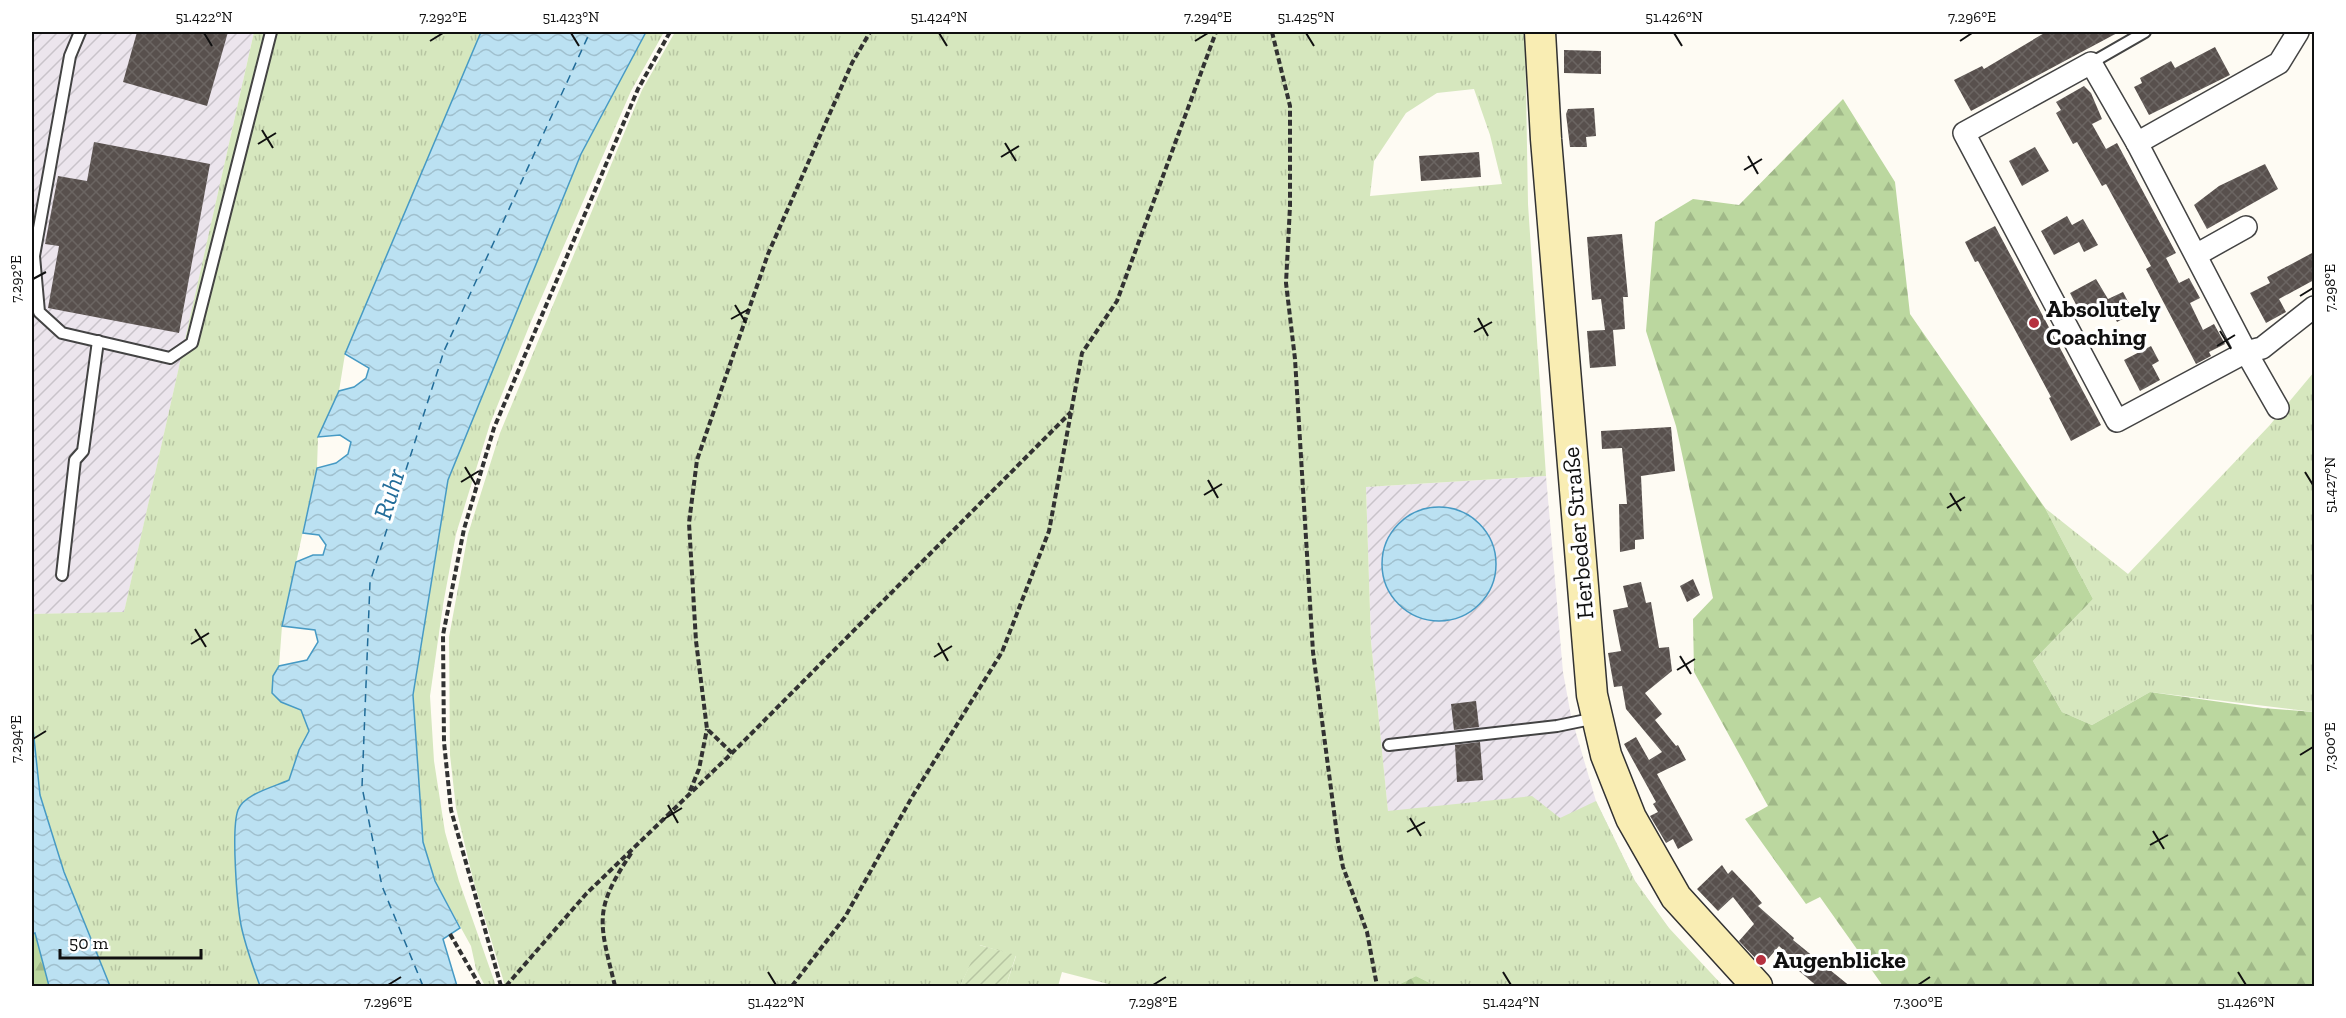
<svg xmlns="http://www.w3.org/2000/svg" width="2346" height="1018" font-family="'Zilla Slab',serif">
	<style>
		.industrial { fill: url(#industrial-furrows) }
		.grass { fill: url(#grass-tufts); fill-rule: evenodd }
		.forest { fill: url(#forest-firs) }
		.garden { fill: url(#garden-furrows) }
		.water { fill: url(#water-waves); stroke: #479ac4; stroke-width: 1.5 }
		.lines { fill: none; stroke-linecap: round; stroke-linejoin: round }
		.ferry { stroke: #216c99; stroke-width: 1.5; stroke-dasharray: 8 6; stroke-linecap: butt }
		.building { fill: url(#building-cross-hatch) }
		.service-casing { stroke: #434343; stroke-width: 14 }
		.minor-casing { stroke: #434343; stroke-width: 24 }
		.secondary-casing { stroke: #323232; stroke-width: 33 }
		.path { stroke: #323232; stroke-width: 4; stroke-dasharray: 6 3; stroke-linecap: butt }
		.service { stroke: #fff; stroke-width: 10 }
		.minor { stroke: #fff; stroke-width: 21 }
		.secondary { stroke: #f9edb3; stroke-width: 30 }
		.ticks { fill: none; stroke: #101010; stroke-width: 2 }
		.poi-dot { fill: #b6313f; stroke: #fff; stroke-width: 2 }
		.labels { text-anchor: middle; stroke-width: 6; stroke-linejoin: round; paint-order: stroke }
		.poi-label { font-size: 24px; font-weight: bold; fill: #101010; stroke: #fff; text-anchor: start }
		.street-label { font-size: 24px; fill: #101010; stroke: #fff }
		.water-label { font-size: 26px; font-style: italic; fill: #216c99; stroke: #fff }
		.neatline { fill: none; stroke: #101010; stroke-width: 2 }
		.ticks-label { font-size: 15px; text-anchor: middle; fill: #101010 }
	</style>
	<defs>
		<pattern id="industrial-furrows" width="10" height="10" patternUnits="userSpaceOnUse" patternTransform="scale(1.5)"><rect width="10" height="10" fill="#ece5ed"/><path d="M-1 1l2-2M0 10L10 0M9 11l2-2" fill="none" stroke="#c9c3ca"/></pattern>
		<pattern id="grass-tufts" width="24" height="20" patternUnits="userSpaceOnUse" patternTransform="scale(1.5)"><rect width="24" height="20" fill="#d6e7be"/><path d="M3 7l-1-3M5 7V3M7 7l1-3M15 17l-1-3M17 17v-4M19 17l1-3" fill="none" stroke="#b7c5a2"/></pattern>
		<pattern id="forest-firs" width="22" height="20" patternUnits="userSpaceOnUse" patternTransform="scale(1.5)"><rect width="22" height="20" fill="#bbd79f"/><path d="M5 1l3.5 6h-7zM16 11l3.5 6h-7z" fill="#a0b888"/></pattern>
		<pattern id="garden-furrows" width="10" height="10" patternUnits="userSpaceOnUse" patternTransform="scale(1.5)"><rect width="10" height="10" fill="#d6e7be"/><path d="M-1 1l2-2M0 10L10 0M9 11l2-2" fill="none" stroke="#b7c5a2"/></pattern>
		<pattern id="water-waves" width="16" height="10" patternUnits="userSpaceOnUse" patternTransform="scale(1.5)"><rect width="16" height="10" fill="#bbe1f2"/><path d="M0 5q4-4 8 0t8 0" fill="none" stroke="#a0c0ce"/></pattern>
		<pattern id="building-cross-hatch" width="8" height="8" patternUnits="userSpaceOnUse" patternTransform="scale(1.5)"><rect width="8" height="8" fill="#58504d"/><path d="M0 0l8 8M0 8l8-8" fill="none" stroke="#6b6562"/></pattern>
	</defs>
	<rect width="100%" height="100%" fill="#fefbf3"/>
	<g class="industrial">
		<path d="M32,32H254L124,613L32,614Z"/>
		<path d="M1546,476L1563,672L1571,716L1596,801L1635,881L1710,986L1388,812L1371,641L1366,487Z"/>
	</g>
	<g class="grass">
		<path d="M254,32H481L345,354L339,391L318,437L317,468L282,626L279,666L273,676L281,702L301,710L309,731L299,750L289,780L260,793L244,802L238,810L235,836L260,986H110C85,924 57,862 40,797C27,743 32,669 32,614L124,612Z"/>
		<path d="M646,32H664L631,91L530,324L490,424L456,534L443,605L430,696L434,761L445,832L459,881L496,986H485L476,969L471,946L435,881L423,842L420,794L413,695L448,480L581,154Z"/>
		<path d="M675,32H1525L1528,204L1546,476L1366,487L1371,641L1388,811L1532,796L1560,818L1596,801L1635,881L1669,928L1723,986H1436L1416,976L1396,986H1116L1062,972L1058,986H1006L1016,956L980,945L960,986H505L473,879L456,808L450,755L449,637L468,534L500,433L642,90ZM1474,89L1490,135L1502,184L1370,196L1374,161L1406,113L1437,93Z"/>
		<path d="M2314,372V712L2150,692L2092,725L2062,712L2033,661L2093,599L2045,508L2128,574L2269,426Z"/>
	</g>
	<g class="forest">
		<path d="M1843,99L1895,182L1910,314L2045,508L2093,599L2033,661L2062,712L2092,725L2150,692L2263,708L2314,712V986H1883L1820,897L1806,904L1745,819L1768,806L1694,672L1693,619L1713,598L1676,426L1646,331L1655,222L1693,199L1739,205Z"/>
		<path d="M35,932L49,986H32V934Z"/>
		<path d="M1416,976L1436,986H1396Z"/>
	</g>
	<path class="garden" d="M979,945L1016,955L1006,986H960Z"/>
	<g class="water">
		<path d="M481,32H646L581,154L448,480L413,695L423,842L435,881L460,928L443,939L457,986H260C253,967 245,945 241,925C237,903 231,829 238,810C244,794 274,787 289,780L299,750L309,731L301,710L281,702L272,693L273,676L279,666L307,660L318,642L315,630L282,626L296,562L313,555H323L326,545L319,535L303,533L317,468L336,463L348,454L351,442L340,435L318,437L339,391L354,387L366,378L369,368L345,354Z"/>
		<circle cx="1439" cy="564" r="57"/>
		<path d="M32,719L40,795L64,872L110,986H49L35,933L32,934Z"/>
	</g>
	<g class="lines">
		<path class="ferry" d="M423,986L382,886L362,787L370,582L444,351L590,32"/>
	</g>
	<g class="building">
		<path d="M137,32H228L207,106L123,82Z"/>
		<path d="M2046,32H2119L1971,111L1954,80L1982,66L1984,69Z"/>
		<path d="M2215,47L2230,75L2149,115L2134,87L2142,83L2140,78L2171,61L2175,68Z"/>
		<path d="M1564,50L1601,51V74L1564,73Z"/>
		<path d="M2084,86L2091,93L2102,119L2092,124L2106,149L2117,143L2176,253L2166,258L2179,283L2189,278L2200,298L2190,303L2203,330L2214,324L2225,344L2209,352L2211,356L2196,364L2146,269L2151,266L2106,184L2102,186L2077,142L2073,144L2056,113L2061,110L2056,102Z"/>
		<path d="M1594,108L1596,136L1586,137L1587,147H1570L1566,114L1568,109Z"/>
		<path d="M94,142L210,164L179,333L48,308L59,246L45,244L58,176L87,181Z"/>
		<path d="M2035,147L2049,171L2022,186L2009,161Z"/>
		<path d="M1479,152L1481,177L1421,181L1419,156Z"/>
		<path d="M2265,164L2278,189L2207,229L2194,205L2219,186Z"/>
		<path d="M2067,216L2072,225L2083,219L2098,245L2084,252L2079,242L2054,255L2041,231Z"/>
		<path d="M1995,226L2101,425L2071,441L2049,398L2051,397L1978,261L1975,262L1965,242Z"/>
		<path d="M1622,234L1628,297H1623L1625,329L1613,330L1616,366L1590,368L1587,331L1605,330L1601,299L1592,300L1587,237Z"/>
		<path d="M2314,252V280L2279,299L2286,312L2266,323L2250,293L2270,283L2267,277Z"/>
		<path d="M2096,279L2108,299L2123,292L2134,313L2117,322L2108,304L2083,318L2070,293Z"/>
		<path d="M2151,346L2159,361L2152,365L2160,380L2140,391L2124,360Z"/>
		<path d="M1671,427L1675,471L1641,476L1644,539L1635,540V549L1620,552L1619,504H1627L1622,448L1602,449L1601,431Z"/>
		<path d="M1693,579L1700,595L1687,602L1680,586Z"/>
		<path d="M1641,582L1646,603L1651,602L1659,648L1669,647L1672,671L1645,693L1662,714L1655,720L1676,746L1678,745L1686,760L1657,774L1693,840L1678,849L1673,839L1666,843L1650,816L1658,812L1653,804L1656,802L1624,744L1636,737L1649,760L1662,752L1626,709L1622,686L1614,687L1608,653L1621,651L1613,610L1628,607L1623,586Z"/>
		<path d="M1476,701L1479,727L1454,730L1451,704Z"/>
		<path d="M1480,742L1483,780L1457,782L1455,745Z"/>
		<path d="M1722,865L1728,874L1732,870L1751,890L1762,903L1758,906L1794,938L1793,940L1851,987H1818L1799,971L1802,967L1779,946L1762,966L1760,963L1739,941L1754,924L1733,897L1718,911L1697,889Z"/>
	</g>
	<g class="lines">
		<g class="service-casing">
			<g id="service">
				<path d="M80,32L70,56L34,256L39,312L62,333L170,358L192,343L271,32"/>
				<path d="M2091,63L2145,32"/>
				<path d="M62,575L75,460L83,451L98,341"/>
				<path d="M1389,745L1557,726L1596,718"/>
			</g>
		</g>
		<g class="minor-casing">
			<g id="minor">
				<path d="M2091,63L2137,143L2246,352L2117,421L1964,133Z"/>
				<path d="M2137,143L2279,63L2298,32"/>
				<path d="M2196,255L2246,227"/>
				<path d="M2278,408L2246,352L2262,348L2314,307"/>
			</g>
		</g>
		<g class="secondary-casing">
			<path id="secondary" d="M1540,32L1546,139L1592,695L1606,755L1631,818L1676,897L1757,986"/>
		</g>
		<g class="path">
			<path d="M1272,32L1290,106V206L1286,283L1295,359L1313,652L1338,842L1343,867L1367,932L1377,986"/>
			<path d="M732,753L707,729L696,641L689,523L697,460L768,254L852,63L870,32"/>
			<path d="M690,791L699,769L707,729"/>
			<path d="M450,934L480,986"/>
			<path d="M501,986L451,810L444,742L443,635L464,529L494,428L638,89L670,32"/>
			<path d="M506,986L586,894L732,753L1071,412"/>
			<path d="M615,986C599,921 593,910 632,852"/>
			<path d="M792,986L845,917L912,797L1002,652L1049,531L1082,353L1117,301L1216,32"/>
		</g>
		<use href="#service" class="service"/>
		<use href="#minor" class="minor"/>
		<use href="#secondary" class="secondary"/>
	</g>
	<path class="ticks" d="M204,33L212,46M571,33L579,46M939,33L947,46M1306,33L1314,46M1674,33L1682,46M430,41L443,33M1195,41L1208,33M1960,41L1972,33M262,130L273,148M1005,143L1016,161M258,144L276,133M1748,156L1758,174M1001,157L1019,146M1744,170L1762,159M33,279L46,272M2300,296L2313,288M735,305L746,323M1478,318L1488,336M731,319L749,309M2220,331L2231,349M1474,332L1492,322M2217,346L2235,335M465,467L476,485M2305,472L2313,485M1208,480L1218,498M461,482L479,471M1950,493L1961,511M1204,495L1222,484M1947,508L1965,497M195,629L206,647M938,643L948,661M191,644L209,633M1680,656L1691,674M934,657L952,646M1677,670L1695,659M33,739L46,731M2300,755L2313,747M668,805L678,823M1410,818L1421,836M664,819L682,808M2153,831L2164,849M1407,832L1425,822M2150,845L2168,835M768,972L776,985M1503,972L1511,985M2238,972L2246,985M388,985L401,977M1153,985L1166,977M1918,985L1930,977"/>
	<g class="poi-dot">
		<circle cx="2034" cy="323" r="6"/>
		<circle cx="1761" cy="960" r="6"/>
	</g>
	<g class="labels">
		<g class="poi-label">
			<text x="2046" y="317">Absolutely<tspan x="2046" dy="28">Coaching</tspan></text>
			<text x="1773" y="968">Augenblicke</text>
		</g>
		<g class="street-label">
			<text transform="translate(1578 533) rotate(-95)" y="8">Herbeder Straße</text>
		</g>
		<g class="water-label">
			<text transform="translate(389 494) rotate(-73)" y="9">Ruhr</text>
		</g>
	</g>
	<rect width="2346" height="1018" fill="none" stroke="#ffffff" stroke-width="66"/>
	<path d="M60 949v9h141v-9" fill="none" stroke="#101010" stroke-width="3"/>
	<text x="69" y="949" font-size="18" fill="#101010" stroke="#ffffff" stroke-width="4.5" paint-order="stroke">50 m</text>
	<rect x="33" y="33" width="2280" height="952" class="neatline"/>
	<g class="ticks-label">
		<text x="204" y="22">51.422°N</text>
		<text x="443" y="22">7.292°E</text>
		<text x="571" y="22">51.423°N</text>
		<text x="939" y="22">51.424°N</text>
		<text x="1208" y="22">7.294°E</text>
		<text x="1306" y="22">51.425°N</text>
		<text x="1674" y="22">51.426°N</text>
		<text x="1972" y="22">7.296°E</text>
		<text transform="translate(16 279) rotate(-90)" y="5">7.292°E</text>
		<text transform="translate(2330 288) rotate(-90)" y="5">7.298°E</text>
		<text transform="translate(2330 485) rotate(-90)" y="5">51.427°N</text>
		<text transform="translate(16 739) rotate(-90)" y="5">7.294°E</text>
		<text transform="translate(2330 747) rotate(-90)" y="5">7.300°E</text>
		<text x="388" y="1007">7.296°E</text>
		<text x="776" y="1007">51.422°N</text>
		<text x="1153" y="1007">7.298°E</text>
		<text x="1511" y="1007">51.424°N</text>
		<text x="1918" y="1007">7.300°E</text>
		<text x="2246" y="1007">51.426°N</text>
	</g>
</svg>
